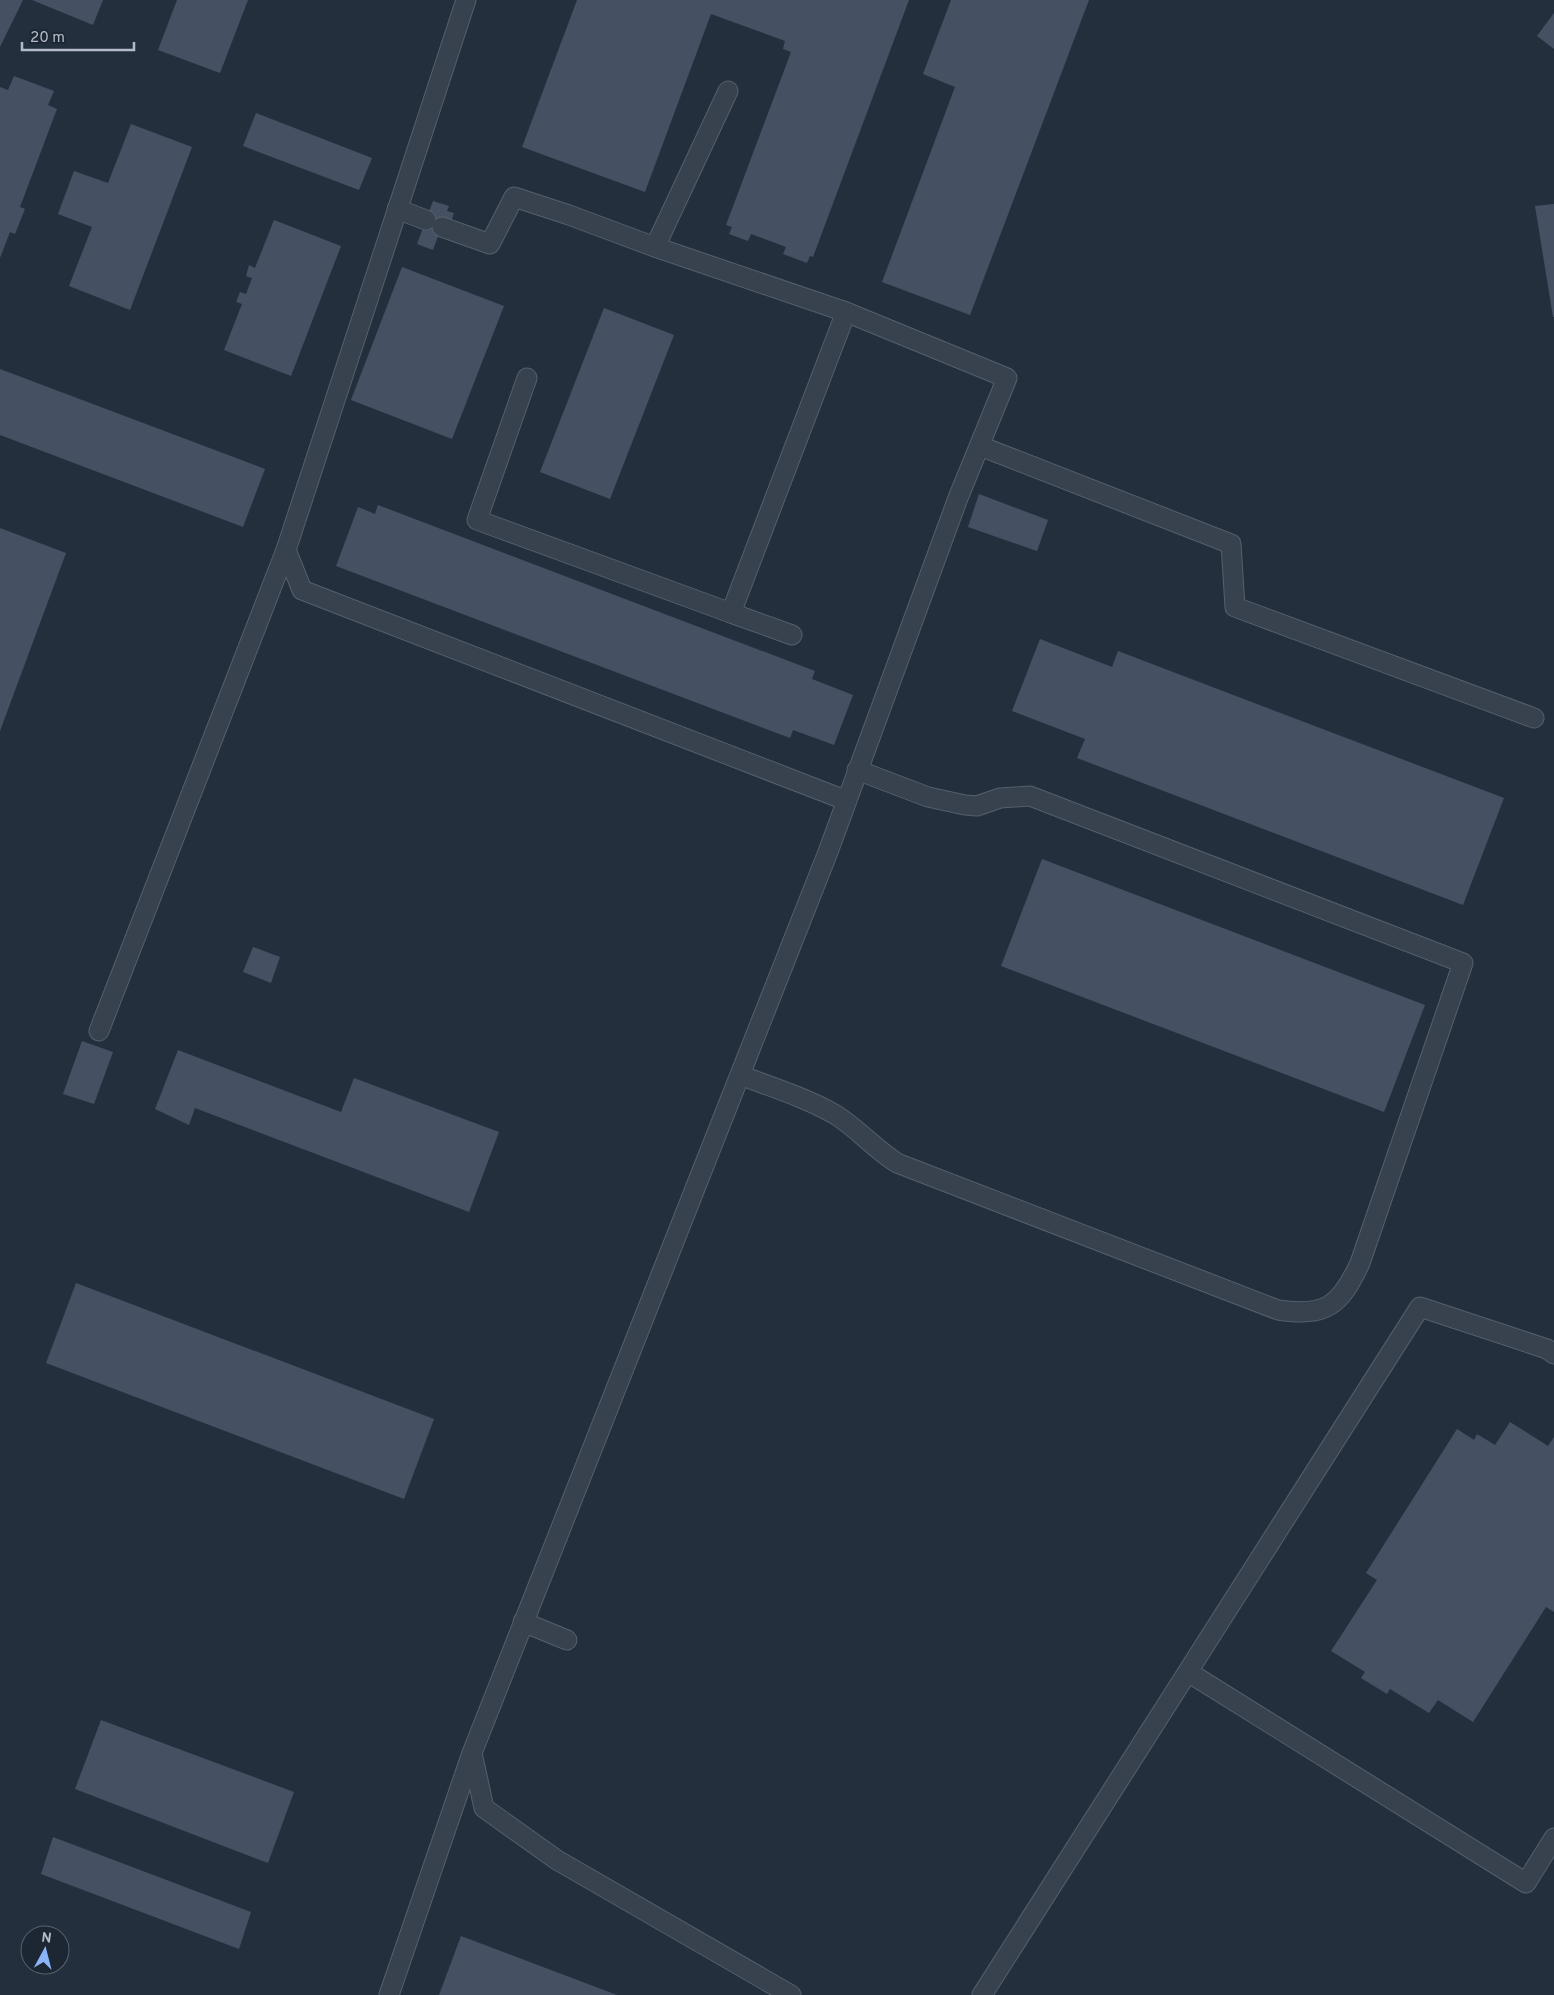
<svg xmlns="http://www.w3.org/2000/svg" width="1554" height="1995" font-family="Overpass,sans-serif">
	<style>
		.building { fill: #455162 }
		.lines { fill: none; stroke-linecap: round; stroke-linejoin: round }
		.lane-casing { stroke: #565f6c; stroke-width: 21 }
		.lane { stroke: #38414e; stroke-width: 19 }
	</style>
	<rect width="100%" height="100%" fill="#242f3e"/>
	<g class="building">
		<path d="M0,0H23L0,47Z"/>
		<path d="M32,0H103L93,25Z"/>
		<path d="M177,0H248L220,73L158,50Z"/>
		<path d="M577,0H909L813,257L810,256L807,263L783,254L786,247L751,234L748,241L729,234L732,227L726,225L791,52L783,49L785,41L711,14L645,192L522,147Z"/>
		<path d="M951,0H1089L970,315L882,282L955,87L923,74Z"/>
		<path d="M1554,13V49L1537,36Z"/>
		<path d="M14,76L54,91L48,105L57,109L20,207L25,209L15,234L10,232L0,258V87L8,90Z"/>
		<path d="M256,113L372,158L359,190L243,146Z"/>
		<path d="M131,124L192,147L130,310L69,286L92,227L58,214L74,171L108,183Z"/>
		<path d="M433,201L449,206L447,211L454,213L451,222L444,219L433,250L417,244Z"/>
		<path d="M1554,204V317H1553L1535,206Z"/>
		<path d="M274,220L341,246L291,376L224,350L242,304L236,302L240,292L246,294L252,278L246,276L249,265L255,268Z"/>
		<path d="M402,267L504,306L452,439L351,400Z"/>
		<path d="M604,308L674,335L610,499L540,472Z"/>
		<path d="M0,369L265,469L243,527L0,435Z"/>
		<path d="M979,494L1048,520L1037,551L968,527Z"/>
		<path d="M378,505L815,671L812,679L853,695L834,745L793,730L790,738L336,566L358,507L375,514Z"/>
		<path d="M0,528L66,553L0,731Z"/>
		<path d="M1040,639L1112,667L1118,651L1504,798L1463,905L1077,758L1085,739L1012,711Z"/>
		<path d="M1042,859L1425,1005L1384,1112L1001,966Z"/>
		<path d="M253,947L280,957L271,983L243,972Z"/>
		<path d="M82,1041L113,1052L94,1104L63,1094Z"/>
		<path d="M178,1050L341,1112L354,1078L499,1132L469,1212L195,1108L189,1125L155,1109Z"/>
		<path d="M76,1283L434,1419L404,1499L46,1363Z"/>
		<path d="M1510,1422L1548,1446L1554,1437V1612L1546,1607L1473,1722L1438,1700L1429,1713L1390,1689L1387,1694L1361,1678L1365,1672L1331,1651L1377,1580L1366,1573L1457,1429L1474,1440L1477,1434L1495,1445Z"/>
		<path d="M101,1720L294,1792L268,1863L75,1789Z"/>
		<path d="M53,1837L251,1912L239,1949L41,1874Z"/>
		<path d="M461,1936L617,1995H439Z"/>
	</g>
	<g class="lines">
		<g class="lane-casing">
			<g id="lane">
				<path d="M466,0L286,550L302,590L845,800"/>
				<path d="M728,91L655,247L846,312L1007,378L958,498L828,852L472,1753L484,1808L557,1860L791,1995"/>
				<path d="M397,209L426,220"/>
				<path d="M442,227L490,244L514,197L569,215L655,247"/>
				<path d="M527,378L477,520L731,613L846,312"/>
				<path d="M980,446L1231,544L1235,607L1534,718"/>
				<path d="M731,613L792,635"/>
				<path d="M99,1031L286,550"/>
				<path d="M740,1075C771,1087 807,1098 836,1115C858,1129 875,1149 897,1163L1278,1310C1326,1317 1340,1306 1360,1263L1463,963L1030,796L1000,798L977,806L965,805L928,797L857,770"/>
				<path d="M523,1622L567,1640"/>
				<path d="M1188,1672L1526,1883L1554,1838"/>
				<path d="M389,1995L472,1753"/>
				<path d="M982,1995L1420,1307L1547,1349L1554,1354"/>
			</g>
		</g>
		<use href="#lane" class="lane"/>
	</g>
	<g transform="translate(45 1950) rotate(7)"><circle r="24" fill="#1d2633" stroke="#59626f"/>
	<path d="M0-4L9 19L0 12L-9 19Z" fill="#8ab4f8"/>
	<text y="-8" font-size="14" font-weight="bold" text-anchor="middle" fill="#b4bcc9">N</text>
	</g>
	<path d="M22 42v8h112v-8" fill="none" stroke="#b4bcc9" stroke-width="2.5"/>
	<text x="30" y="42" font-size="15" fill="#b4bcc9" stroke="#1d2633" stroke-width="4" paint-order="stroke">20 m</text>
</svg>
